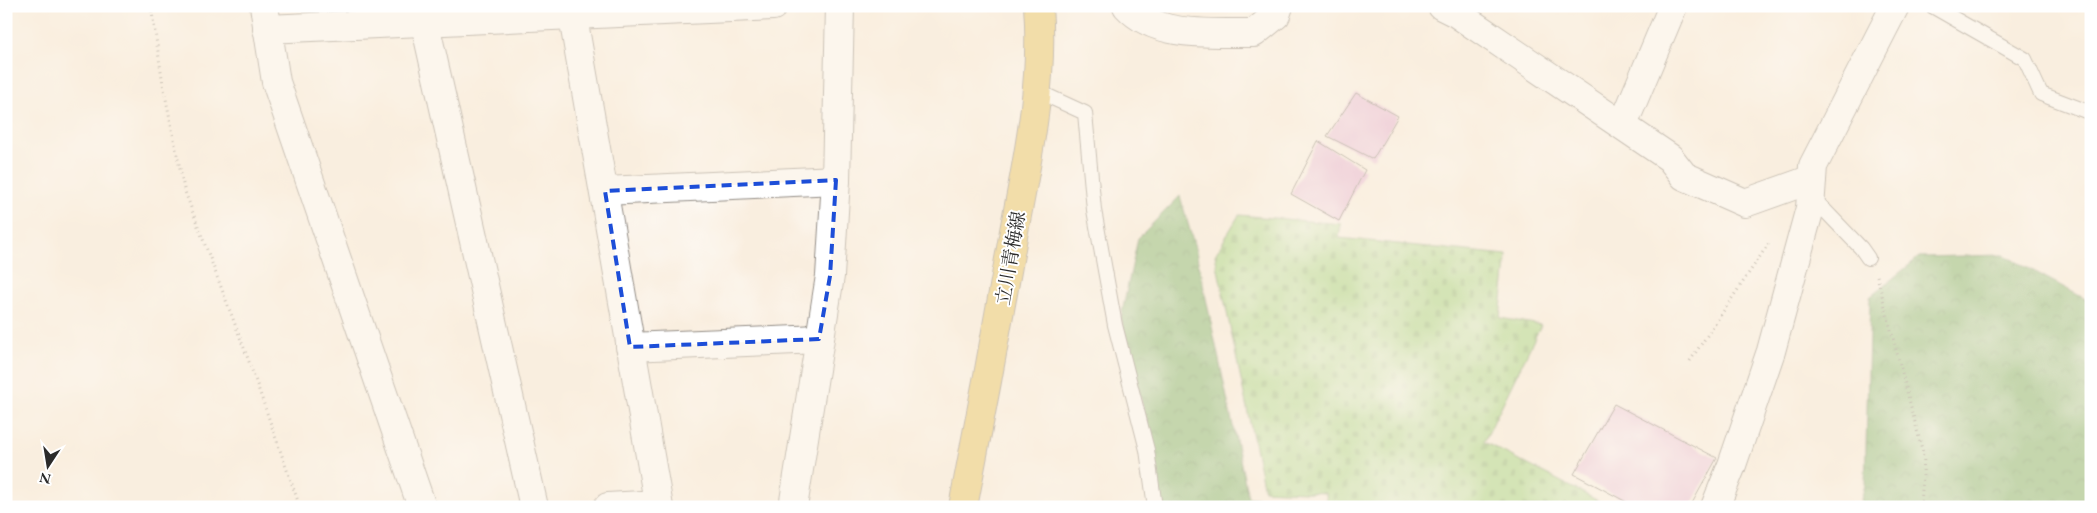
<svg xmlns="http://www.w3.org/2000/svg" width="2097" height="513" font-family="'EB Garamond','Noto Serif JP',serif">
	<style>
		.forest { fill: url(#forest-crowns); stroke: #58724e }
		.cemetery { fill: url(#cemetery-stones); stroke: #698158 }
		.building { fill: #e5b0d4 }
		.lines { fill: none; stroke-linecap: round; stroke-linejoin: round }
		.lane-casing { stroke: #928c85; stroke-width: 16 }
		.street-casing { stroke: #928c85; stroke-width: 30 }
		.primary-casing { stroke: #928c85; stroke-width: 30 }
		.path { stroke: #928c85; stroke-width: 3; stroke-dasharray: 1 4; stroke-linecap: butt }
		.lane { stroke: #fff; stroke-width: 14 }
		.street { stroke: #fff; stroke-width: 28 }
		.primary { stroke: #e9c769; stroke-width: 28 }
		.marked { fill: none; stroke: #1d4ed8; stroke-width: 4; stroke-dasharray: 10 6; stroke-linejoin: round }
		.labels { text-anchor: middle; stroke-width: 4; stroke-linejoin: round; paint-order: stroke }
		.street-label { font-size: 19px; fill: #2b2b2b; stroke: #fff }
	</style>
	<defs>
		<pattern id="forest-crowns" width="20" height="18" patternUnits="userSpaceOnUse" patternTransform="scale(1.25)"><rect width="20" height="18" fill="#85b872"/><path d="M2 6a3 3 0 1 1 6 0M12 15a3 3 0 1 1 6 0" fill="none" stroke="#6d965e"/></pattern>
		<pattern id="cemetery-stones" width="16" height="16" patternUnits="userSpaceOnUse" patternTransform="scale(1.25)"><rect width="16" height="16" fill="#a7d785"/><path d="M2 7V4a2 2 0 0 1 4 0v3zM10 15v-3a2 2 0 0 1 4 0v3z" fill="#90b973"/></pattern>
	</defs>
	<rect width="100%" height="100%" fill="#fff"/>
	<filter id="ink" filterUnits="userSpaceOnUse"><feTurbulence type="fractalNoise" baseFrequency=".02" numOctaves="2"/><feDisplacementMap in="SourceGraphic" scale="10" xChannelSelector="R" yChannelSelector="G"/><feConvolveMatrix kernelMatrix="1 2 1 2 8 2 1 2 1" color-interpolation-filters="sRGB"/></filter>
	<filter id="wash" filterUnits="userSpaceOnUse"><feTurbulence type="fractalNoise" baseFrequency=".0096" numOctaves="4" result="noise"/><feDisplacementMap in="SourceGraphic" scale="20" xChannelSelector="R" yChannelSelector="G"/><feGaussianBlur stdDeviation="1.12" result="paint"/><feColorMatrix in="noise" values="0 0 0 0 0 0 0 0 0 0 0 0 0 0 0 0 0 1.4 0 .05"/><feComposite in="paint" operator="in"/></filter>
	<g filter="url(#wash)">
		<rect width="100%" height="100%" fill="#f9eedf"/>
		<g class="forest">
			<path d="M1180,196L1196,251L1248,497L1321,507H1162L1153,448L1121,317L1138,238Z"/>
			<path d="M2004,255L2091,302V507H1859L1865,485L1870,297L1919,257Z"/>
		</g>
		<path class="cemetery" d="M1239,215L1341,224L1339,238L1507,255L1500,318L1541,325L1484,442L1610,507H1327L1326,493L1264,490L1215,255Z"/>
		<g id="blocks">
			<g class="building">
				<path d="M1356,93L1398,116L1373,159L1327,136Z"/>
				<path d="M1318,141L1365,170L1339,221L1291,194Z"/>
				<path d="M1614,404L1717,458L1690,507H1636L1574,474Z"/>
			</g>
		</g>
	</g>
	<g filter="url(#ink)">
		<use href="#blocks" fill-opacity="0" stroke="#928c85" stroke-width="1"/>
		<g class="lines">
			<g class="lane-casing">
				<g id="lane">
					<path d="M1932,6L2025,59L2041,94L2091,113"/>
					<path d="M1037,91L1085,113L1094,210L1115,325L1147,450L1155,507"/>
					<path d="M1811,196L1861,248L1868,258"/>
				</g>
			</g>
			<g class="street-casing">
				<g id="street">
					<path d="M264,6L276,82L422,507"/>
					<path d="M421,6L534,507"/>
					<path d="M571,6L659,507"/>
					<path d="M1127,6C1157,39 1214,32 1254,33L1276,15L1279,6"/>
					<path d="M1442,6L1456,13L1670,158L1684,176L1745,203L1812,179"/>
					<path d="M267,29L773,6"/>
					<path d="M1623,125L1673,6"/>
					<path d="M605,191L836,180"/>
					<path d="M630,347L819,339"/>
					<path d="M608,507L658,504"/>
					<path d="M793,507L830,276L836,180L840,6"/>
					<path d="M1715,507L1732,465L1771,351L1810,208L1813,166L1895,6"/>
				</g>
			</g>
			<g class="primary-casing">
				<path id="primary" d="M963,507C981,415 998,323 1014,231C1028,158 1044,81 1038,6"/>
			</g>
			<g class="path">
				<path d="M151,6L163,84L184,189L247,356L300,507"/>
				<path d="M1877,276L1924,457L1921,507"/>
				<path d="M1690,361L1769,243"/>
			</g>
			<use href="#lane" class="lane"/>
			<use href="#street" class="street"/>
			<use href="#primary" class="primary"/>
		</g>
	</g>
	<path d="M0 0H2097V513H0ZM836,180L830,276L819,339L630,347L605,191Z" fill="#f9eedf" fill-opacity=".55" fill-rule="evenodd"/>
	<path class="marked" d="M836,180L830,276L819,339L630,347L605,191Z"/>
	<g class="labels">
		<g class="street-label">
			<text transform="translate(1010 258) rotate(-80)" y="7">立川青梅線</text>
		</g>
	</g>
	<rect width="2097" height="513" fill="none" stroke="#fff" stroke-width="25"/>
	<g transform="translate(48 466) rotate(192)" stroke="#ffffff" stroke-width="4" paint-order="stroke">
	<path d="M0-4L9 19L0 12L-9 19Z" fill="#2b2b2b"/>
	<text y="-8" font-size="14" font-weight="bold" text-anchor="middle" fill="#2b2b2b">N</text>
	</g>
</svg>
